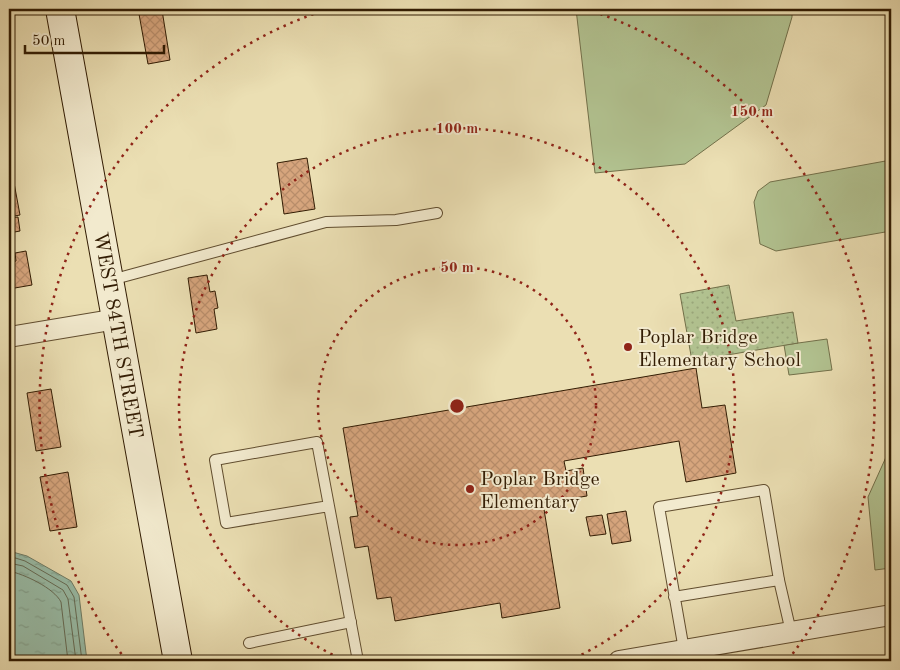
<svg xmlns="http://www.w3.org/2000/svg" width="900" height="670" font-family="'Old Standard TT',serif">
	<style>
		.grass { fill: #b2c391; stroke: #72704a }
		.park { fill: url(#park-dots); stroke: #72704a }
		.water { fill: url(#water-ripples); stroke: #707d66 }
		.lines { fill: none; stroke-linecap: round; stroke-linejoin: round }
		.shore { stroke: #666c56; stroke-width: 1 }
		.building { fill: url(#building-cross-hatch); stroke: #321c03 }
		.lane-casing { stroke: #604d2f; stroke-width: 12 }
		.street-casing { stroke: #604d2f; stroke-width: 22 }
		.secondary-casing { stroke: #321c03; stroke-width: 30 }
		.lane { stroke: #f2eace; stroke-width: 10 }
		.street { stroke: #f2eace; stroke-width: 20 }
		.secondary { stroke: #f2eace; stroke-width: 28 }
		.ring { fill: none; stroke: #8f2418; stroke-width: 2.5; stroke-dasharray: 2.5 5 }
		.poi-dot { fill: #8f2418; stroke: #f2eace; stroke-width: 2 }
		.labels { text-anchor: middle; stroke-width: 4; stroke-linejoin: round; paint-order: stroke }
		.street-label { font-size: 20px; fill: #321c03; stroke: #f2eace }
		.poi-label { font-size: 20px; fill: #321c03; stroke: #f2eace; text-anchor: start }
		.centre { fill: #8f2418; stroke: #f2eace; stroke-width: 2.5 }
		.ring-label { font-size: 15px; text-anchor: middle; font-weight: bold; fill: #8f2418; stroke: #f2eace; stroke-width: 4; stroke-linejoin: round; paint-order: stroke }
	</style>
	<defs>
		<pattern id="park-dots" width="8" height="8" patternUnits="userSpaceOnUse" patternTransform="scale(1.25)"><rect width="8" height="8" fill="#b2c391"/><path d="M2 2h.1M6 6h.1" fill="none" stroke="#9aa77b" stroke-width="1.8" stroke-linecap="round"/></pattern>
		<pattern id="water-ripples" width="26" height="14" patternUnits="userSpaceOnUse" patternTransform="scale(1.25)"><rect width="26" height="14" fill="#99bda8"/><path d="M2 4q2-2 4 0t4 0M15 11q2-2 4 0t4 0" fill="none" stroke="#84a28f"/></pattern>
		<pattern id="building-cross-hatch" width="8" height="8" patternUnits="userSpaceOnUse" patternTransform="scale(1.25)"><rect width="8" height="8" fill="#d6a57d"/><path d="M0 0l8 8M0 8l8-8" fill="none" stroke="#b88d6a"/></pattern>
	</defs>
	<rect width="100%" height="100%" fill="#ebdfb3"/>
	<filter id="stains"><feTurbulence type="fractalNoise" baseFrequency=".004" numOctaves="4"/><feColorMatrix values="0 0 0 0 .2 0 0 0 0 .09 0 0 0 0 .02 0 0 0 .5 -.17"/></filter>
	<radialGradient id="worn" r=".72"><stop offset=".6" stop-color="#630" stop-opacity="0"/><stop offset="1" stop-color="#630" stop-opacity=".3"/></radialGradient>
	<g class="grass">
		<path d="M576,9H792V17L766,105L685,164L595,173Z"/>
		<path d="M891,160V231L776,251L760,244L754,202L758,191L770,182Z"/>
		<path d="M827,339L832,370L789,375L784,345Z"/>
		<path d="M891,446V568L875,570L868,497Z"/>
	</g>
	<path class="park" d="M729,285L736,321L793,312L798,343L692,361L680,294Z"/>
	<path class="water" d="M9,551L27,556L71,581L79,595L87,661H9Z"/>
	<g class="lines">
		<g class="shore">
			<path d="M9,556L25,561L67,585L74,597L82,661"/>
			<path d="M9,563L23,566L63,590L68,599L76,661"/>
			<path d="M9,571C24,574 54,588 61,602L68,661"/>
		</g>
	</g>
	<g class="building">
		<path d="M162,10L170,60L148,64L139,14Z"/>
		<path d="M307,158L315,209L284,214L277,163Z"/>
		<path d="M12,172L20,215L9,217V173Z"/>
		<path d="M18,217L20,231L9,233V218Z"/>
		<path d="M26,251L32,285L9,289V263L16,261L15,253Z"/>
		<path d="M207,275L210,292L215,291L218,308L214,309L217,329L196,333L188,278Z"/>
		<path d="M696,368L702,408L725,405L736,473L686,482L679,441L564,461L566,471L583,468L587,496L543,503L560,608L502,618L500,603L395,621L391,597L377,599L368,546L355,548L350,517L358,516L343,428Z"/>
		<path d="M51,389L61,447L36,451L27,393Z"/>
		<path d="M68,472L77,527L50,531L40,477Z"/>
		<path d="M626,511L631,541L612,544L607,514Z"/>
		<path d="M602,515L606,534L590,536L586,517Z"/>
	</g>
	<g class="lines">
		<g class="lane-casing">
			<g id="lane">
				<path d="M111,280L326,222L396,220L437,213"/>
				<path d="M329,506L226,523L215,460L317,442L358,661"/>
				<path d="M779,580L791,632"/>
				<path d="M674,597L779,580L764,490L659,507L684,650"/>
				<path d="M249,643L351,622"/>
			</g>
		</g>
		<g class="street-casing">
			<g id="street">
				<path d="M9,337L117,319"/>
				<path d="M619,661L891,615"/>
			</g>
		</g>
		<g class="secondary-casing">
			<path id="secondary" d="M60,9L178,661"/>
		</g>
		<use href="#lane" class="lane"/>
		<use href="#street" class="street"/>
		<use href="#secondary" class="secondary"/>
	</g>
	<g class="ring">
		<circle cx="457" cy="406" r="139"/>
		<path d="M346 661A278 278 0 1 1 568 661"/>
		<path d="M126 660A417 417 0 0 1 328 9M586 9A417 417 0 0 1 788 660"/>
	</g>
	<g class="poi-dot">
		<circle cx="628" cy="347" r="5"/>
		<circle cx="470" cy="489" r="5"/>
	</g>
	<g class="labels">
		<g class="street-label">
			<text transform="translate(119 335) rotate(80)" y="7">WEST 84TH STREET</text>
		</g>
		<g class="poi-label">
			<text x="638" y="343">Poplar Bridge<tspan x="638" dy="23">Elementary School</tspan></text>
			<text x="480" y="485">Poplar Bridge<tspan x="480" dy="23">Elementary</tspan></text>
		</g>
	</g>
	<circle cx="457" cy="406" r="8" class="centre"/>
	<g class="ring-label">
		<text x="752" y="116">150 m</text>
		<text x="457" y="133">100 m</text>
		<text x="457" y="272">50 m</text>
	</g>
	<rect width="900" height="670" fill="none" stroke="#ebdfb3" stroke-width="30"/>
	<rect x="10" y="10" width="880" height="650" fill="none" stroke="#321c03" stroke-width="2.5"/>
	<rect x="15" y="15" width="870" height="640" fill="none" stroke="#321c03"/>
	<path d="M25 45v8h139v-8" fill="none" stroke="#321c03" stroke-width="2.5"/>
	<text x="32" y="45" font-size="15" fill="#321c03" stroke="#f2eace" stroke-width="4" paint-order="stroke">50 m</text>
	<rect width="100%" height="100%" filter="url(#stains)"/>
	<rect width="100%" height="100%" fill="url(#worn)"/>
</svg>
